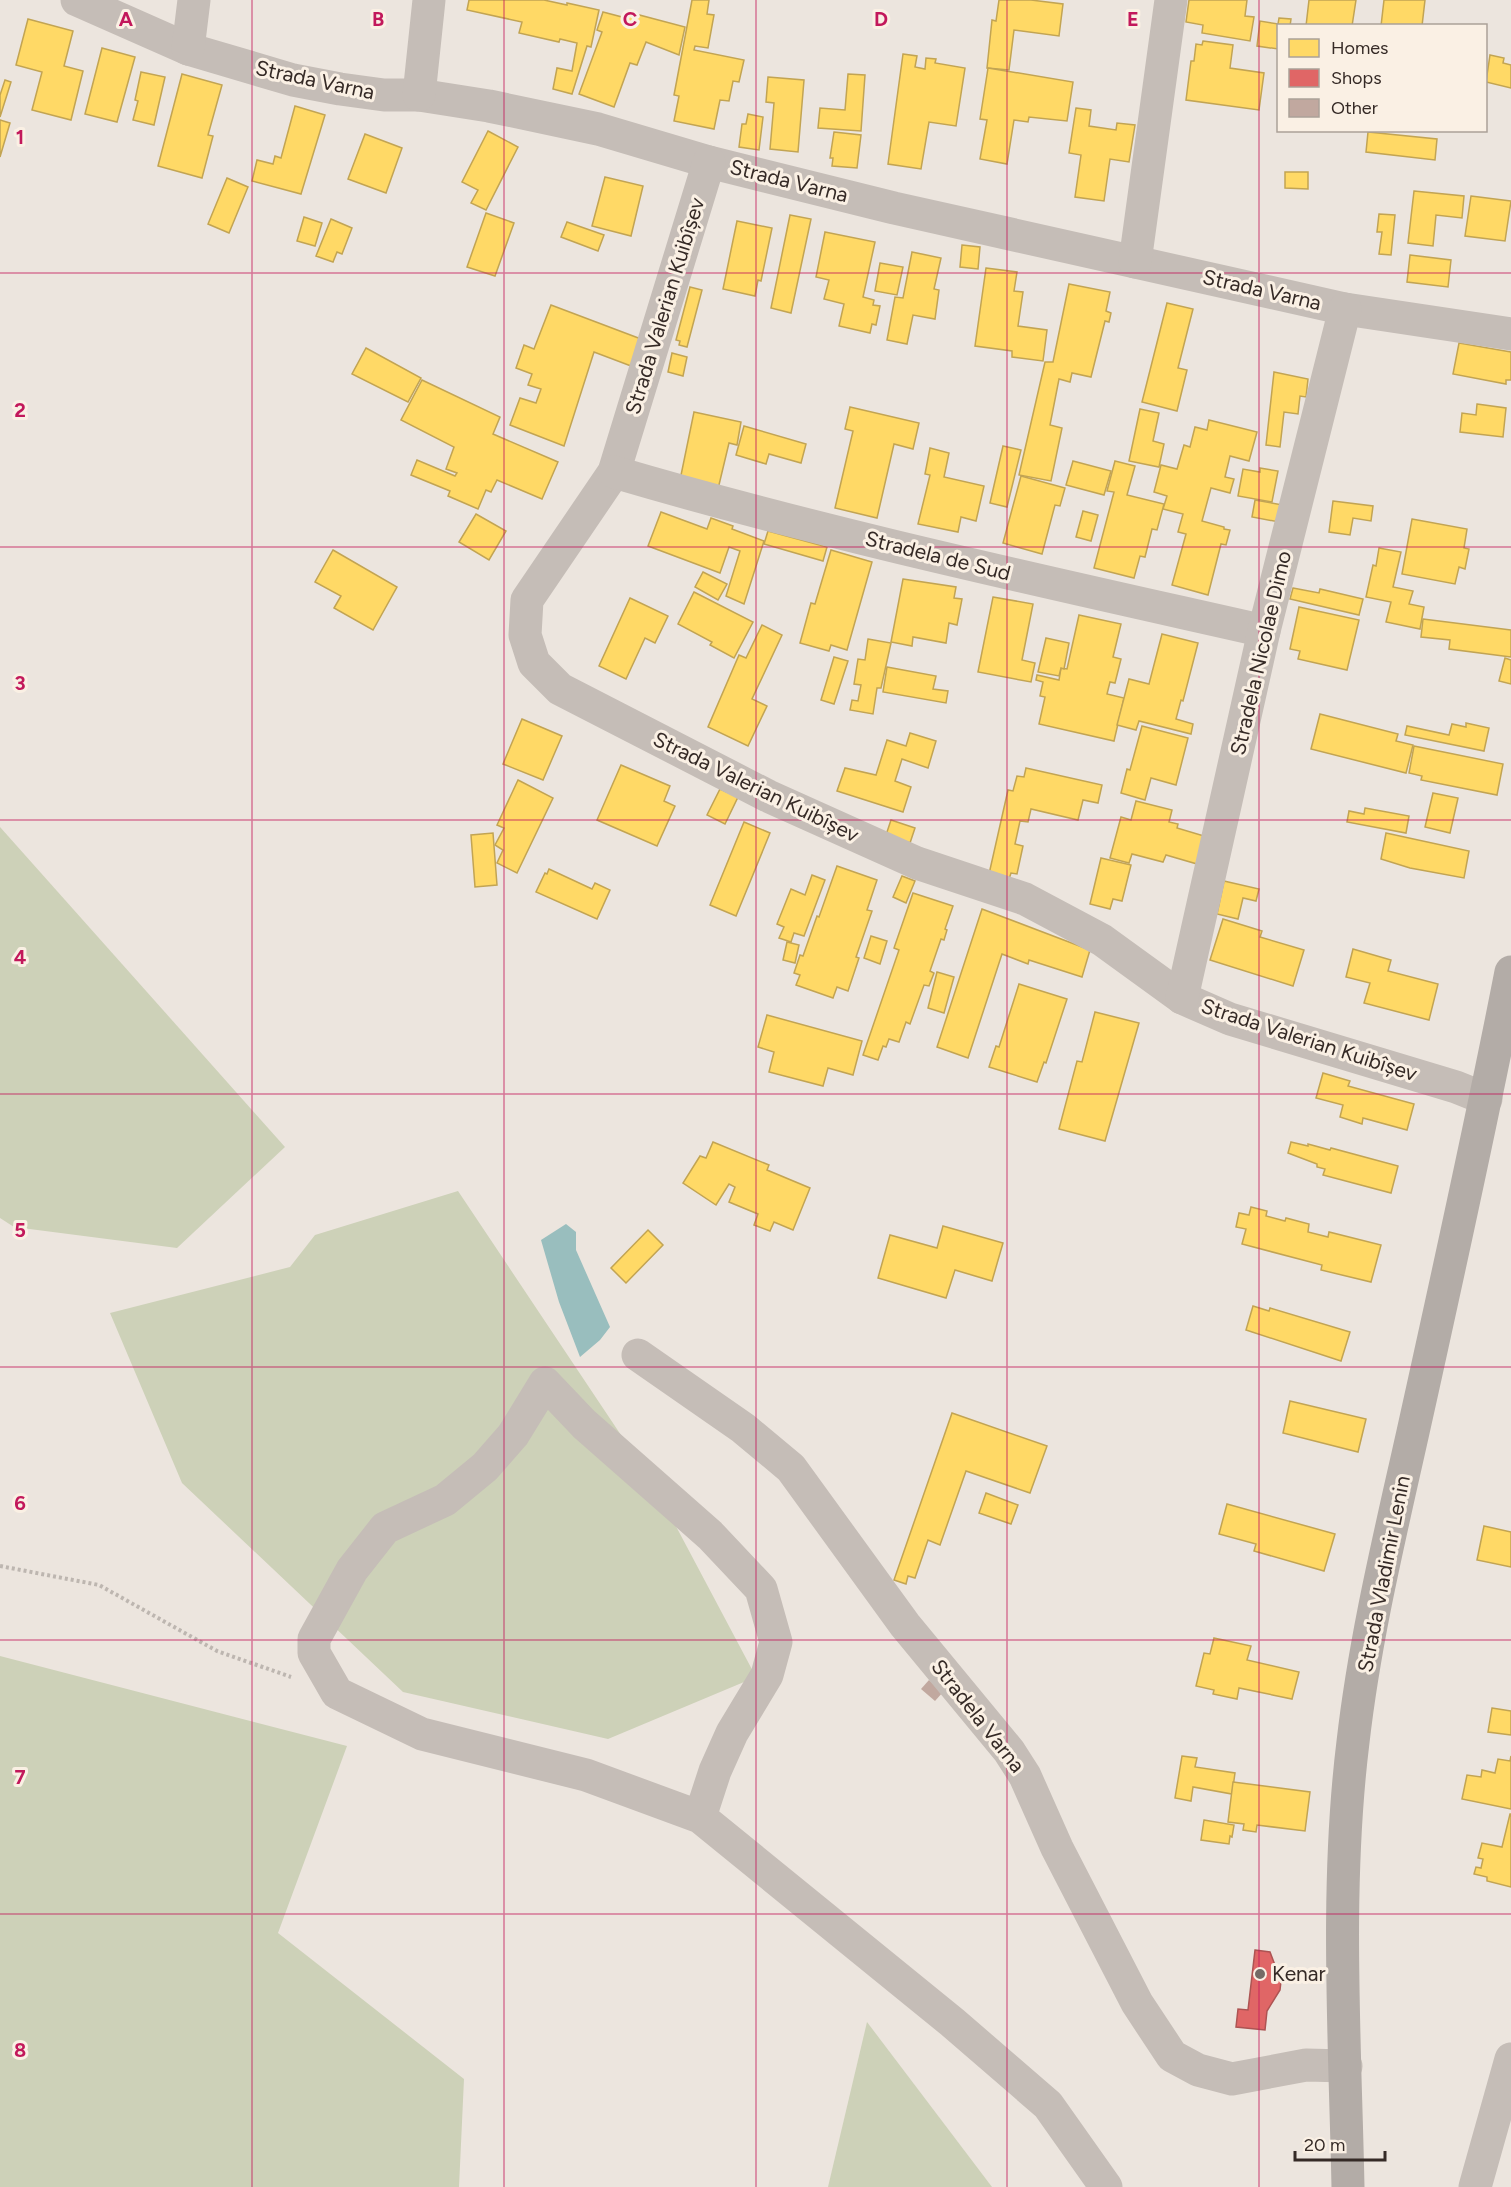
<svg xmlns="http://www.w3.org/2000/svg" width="1511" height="2187" font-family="Figtree,sans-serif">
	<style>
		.green { fill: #cdd1b8 }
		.water { fill: #99bebe }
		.homes { fill: #ffd966; stroke: #c2a453; stroke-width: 1.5 }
		.shops { fill: #e06666; stroke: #ad5453; stroke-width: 1.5 }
		.building { fill: #c1a89f }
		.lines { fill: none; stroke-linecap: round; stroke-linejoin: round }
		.path { stroke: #bdb6b0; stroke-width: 4; stroke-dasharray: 3 3; stroke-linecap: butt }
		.minor { stroke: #c5bdb7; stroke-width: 33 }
		.major { stroke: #b3aca7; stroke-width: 33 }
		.grid { fill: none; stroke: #c2185b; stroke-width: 1.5; stroke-opacity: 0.55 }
		.poi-dot { fill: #756b66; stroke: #faf0e4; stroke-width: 2 }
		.labels { text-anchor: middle; stroke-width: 6; stroke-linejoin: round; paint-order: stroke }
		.street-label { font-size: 21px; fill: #352a26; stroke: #faf0e4 }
		.poi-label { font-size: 21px; fill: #352a26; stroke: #faf0e4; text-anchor: start }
		.grid-label { font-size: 20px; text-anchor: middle; font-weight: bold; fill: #c2185b; stroke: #faf0e4; stroke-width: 6; stroke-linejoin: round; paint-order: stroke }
	</style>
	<rect width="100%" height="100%" fill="#ece5de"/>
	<g class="green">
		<path d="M0,827L285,1147L177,1248L14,1227L0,1218Z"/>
		<path d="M458,1191L653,1483L756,1677L608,1739L403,1692L182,1483L110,1313L290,1267L315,1235Z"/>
		<path d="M0,1656L347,1746L278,1933L464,2079L459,2187H0Z"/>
		<path d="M867,2022L992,2187H828Z"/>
	</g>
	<path class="water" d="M566,1224L576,1232V1250L610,1327L600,1340L580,1357L559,1302L541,1240Z"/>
	<g class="homes">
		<path d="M469,0H544L567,5V3L599,10L591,47L587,46L572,94L553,89L557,68L572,71L577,43L560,39L559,42L519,33L522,22L467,10Z"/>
		<path d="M692,0H709L707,14L714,15L708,48L695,46L694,50L744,60L739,82L733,81L729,101L720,100L714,129L674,121L679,96L674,95Z"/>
		<path d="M999,0H1031L1063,4L1059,36L1014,30L1009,70L987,68L992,20L996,21Z"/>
		<path d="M1189,0H1247L1245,16L1254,17L1250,41L1202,33L1203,25L1186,22Z"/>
		<path d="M1309,0H1356L1352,26H1306Z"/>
		<path d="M1384,0H1425L1422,26H1381Z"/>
		<path d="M603,12L626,18L628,12L685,27L679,55L646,42L637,65L630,63L614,107L579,94L602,32L597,30Z"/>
		<path d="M1279,18L1291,19L1290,26H1278V49L1257,46L1260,21L1278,24Z"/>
		<path d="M28,19L73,31L64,66L83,71L71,120L32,110L42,72L16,65Z"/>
		<path d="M1203,41L1233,45L1230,68L1264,73L1259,110L1186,100L1191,61H1194L1196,44L1202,45Z"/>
		<path d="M102,48L135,57L117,122L85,114Z"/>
		<path d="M903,54L917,56L915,67L925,69L926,58L936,59L935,63L965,68L956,126L929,122L921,169L888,164Z"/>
		<path d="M1490,55L1504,58L1503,63L1511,65V88L1486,82Z"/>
		<path d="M988,68L1073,82L1067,121L1029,117L1028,122L1014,120L1007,164L980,159L987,120L980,119Z"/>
		<path d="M141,72L165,77L154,125L133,120L138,101L135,100Z"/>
		<path d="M182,74L222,85L208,135L213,136L202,178L158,166Z"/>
		<path d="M848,74L865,75L861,131L818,128L820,108L845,110Z"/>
		<path d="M768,77L804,80L798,152L770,149L774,103L766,102Z"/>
		<path d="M5,80L11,82L0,117V95Z"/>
		<path d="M295,106L325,115L301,194L252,181L257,160L273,164L275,156L281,158Z"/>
		<path d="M1076,108L1091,110L1089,126L1116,130L1117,123L1135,125L1129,162L1110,159L1104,201L1075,197L1081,155L1069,153Z"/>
		<path d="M748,114L763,117L759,150L739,147L742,124H746Z"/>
		<path d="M0,120L10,123L0,157Z"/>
		<path d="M488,131L518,147L486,210L471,203L478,190L462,182Z"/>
		<path d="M834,132L861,135L857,168L832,166L833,158H830Z"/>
		<path d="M1368,132L1437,139L1435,160L1366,152Z"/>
		<path d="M365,134L402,148L386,193L348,179Z"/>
		<path d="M1285,172H1308V189L1285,188Z"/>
		<path d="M605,177L643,186L631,236L592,226Z"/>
		<path d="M227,178L248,187L229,233L208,224Z"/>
		<path d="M1414,191L1464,196L1462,218L1436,215L1433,246L1408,243Z"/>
		<path d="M1471,196L1511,201L1505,241L1465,236Z"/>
		<path d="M486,213L514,223L495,276L467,267Z"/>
		<path d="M1379,214L1395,215L1391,255L1379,254L1382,232H1377Z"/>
		<path d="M790,215L811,219L791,313L771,308Z"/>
		<path d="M304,217L322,223L315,246L297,241Z"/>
		<path d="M331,219L352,228L342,254L337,252L333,262L316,256Z"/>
		<path d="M737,221L772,228L761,281L758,280L755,296L723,289Z"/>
		<path d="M567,222L604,235L598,251L561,237Z"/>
		<path d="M825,232L875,242L863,297L874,300L873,305L880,306L876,325L872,324L870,333L839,326L844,304L824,299L829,280L816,277Z"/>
		<path d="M962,245L980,247L978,269L960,267Z"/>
		<path d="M912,252L941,258L934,289L939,290L935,319L913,315L907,344L887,340L895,297L903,298Z"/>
		<path d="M1410,255L1451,260L1448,287L1407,282Z"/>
		<path d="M880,263L903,267L897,295L875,291Z"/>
		<path d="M986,268L1017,272L1014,291L1023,292L1018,326L1047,330L1043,361L1012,357V351L975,346Z"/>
		<path d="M1069,284L1110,292L1106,311L1111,313L1109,322L1105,321L1091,377L1072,373L1070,382L1059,379L1050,425L1062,428L1051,481L1019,475L1045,362H1053Z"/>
		<path d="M690,287L702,290L687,347L679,345L680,341L676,340Z"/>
		<path d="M1167,303L1193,309L1178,368L1187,370L1177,411L1142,402Z"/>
		<path d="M551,305L641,339L631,366L594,352L564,446L510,425L520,398L536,403L541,389L528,385L532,374L516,368L524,345L534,349Z"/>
		<path d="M1459,343L1511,352V380H1506V384L1453,374Z"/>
		<path d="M366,348L421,378L408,402L352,374Z"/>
		<path d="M672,353L687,357L683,376L668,372Z"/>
		<path d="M1274,372L1308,379L1306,397L1300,396L1298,414L1284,412L1280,447L1266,445Z"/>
		<path d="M422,380L500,417L493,434L558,462L542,499L497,480L491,492L486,490L478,509L448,496L450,491L411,475L417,460L455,476L457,473L446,469L454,447L401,420Z"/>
		<path d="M1477,404L1506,408L1503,437L1460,432L1462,413L1476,415Z"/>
		<path d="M850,407L919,423L913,449L894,444L877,518L835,508L853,431L845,429Z"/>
		<path d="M1140,409L1159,413L1153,441L1164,444L1159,467L1129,461Z"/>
		<path d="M694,412L741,422L737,445L729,443L718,489L680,480Z"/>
		<path d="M1209,420L1257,432L1249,461L1230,456L1225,477L1234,479L1230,493L1211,488L1202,521L1224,527V529L1230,530L1226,545L1221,544L1208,595L1172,585L1186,534L1178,532L1183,514L1163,509L1167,496L1154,492L1161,465L1177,469L1184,445L1190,447L1195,427L1207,430Z"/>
		<path d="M744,426L806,444L801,463L769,454L766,464L736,455Z"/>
		<path d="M1003,446L1021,450L1007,507L990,503Z"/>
		<path d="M930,448L949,453L944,477L984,486L976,521L961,517L958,532L918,524L930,475L925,474Z"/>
		<path d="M1073,461L1111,471L1104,495L1066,485Z"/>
		<path d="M1115,461L1135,466L1127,495L1164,504L1157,530L1152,529L1145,557L1140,556L1134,578L1094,568L1114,492L1107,491Z"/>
		<path d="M1260,468L1278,471L1272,502L1238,496L1243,469L1260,472Z"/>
		<path d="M1021,476L1065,488L1060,506L1055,505L1042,554L1003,543Z"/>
		<path d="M1255,500L1283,505L1279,522L1252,517Z"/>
		<path d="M1333,501L1373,506L1371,521L1353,518L1350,535L1329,532Z"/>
		<path d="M1083,511L1098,515L1091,541L1076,537Z"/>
		<path d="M661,512L707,529L711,518L733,526L732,529L764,541L744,604L726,596L740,551L729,547L720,573L648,546Z"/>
		<path d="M476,514L506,531L489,560L459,542Z"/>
		<path d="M1412,519L1467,529L1464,548L1469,549L1465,569L1459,567L1455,584L1402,574Z"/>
		<path d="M768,531L827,547L823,561L764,544Z"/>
		<path d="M1379,548L1401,552L1393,587L1413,591L1409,604L1424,607L1420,629L1386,622L1391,602L1366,597L1373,565L1376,566Z"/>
		<path d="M333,550L397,587L373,630L334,608L341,596L315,582Z"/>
		<path d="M831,550L872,562L847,650L831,645L829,651L800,643L811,603L815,604Z"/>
		<path d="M703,572L727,584L718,600L695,587Z"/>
		<path d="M903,579L956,587L954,598L962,599L957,625L949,623L946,643L913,637L912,646L891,642Z"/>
		<path d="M1293,588L1319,593L1320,589L1363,599L1359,615L1290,599Z"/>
		<path d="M694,592L753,622L734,658L710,645L712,642L678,624Z"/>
		<path d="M993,597L1033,604L1022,660L1035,663L1031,682L978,672Z"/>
		<path d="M630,598L668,616L655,643L645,638L626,679L599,666Z"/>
		<path d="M1299,607L1359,620L1347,670L1298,659L1300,651L1290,649Z"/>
		<path d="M1079,615L1121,624L1113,657L1121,659L1115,683L1110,682L1107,694L1124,698L1114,741L1039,724L1045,697L1040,696L1043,682L1036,680L1037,675L1059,680L1061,668L1067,669Z"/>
		<path d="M1423,619L1511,630V657L1449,649L1450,640L1421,637Z"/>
		<path d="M762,625L782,635L752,699L767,706L748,746L708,727L739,655L746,658Z"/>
		<path d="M1162,634L1198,643L1183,701L1181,700L1176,719L1193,724L1191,734L1139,721L1136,730L1117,725L1129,679L1149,684Z"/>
		<path d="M1046,638L1069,643L1064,669L1061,668L1059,676L1038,672Z"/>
		<path d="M868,639L891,643L881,688H877L873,714L850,710L852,700L858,701L861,685L854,684L858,659L865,660Z"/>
		<path d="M834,657L848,661L834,704L821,700Z"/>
		<path d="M1505,658L1511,660V684L1499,681Z"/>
		<path d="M887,667L936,676L933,689L948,691L946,703L883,692Z"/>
		<path d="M1320,714L1398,734L1396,741L1413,745L1406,773L1311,749Z"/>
		<path d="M522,719L562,736L543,780L503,764Z"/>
		<path d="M1466,723L1489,728L1484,751L1405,735L1407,726L1449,735L1452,724L1466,727Z"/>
		<path d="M1142,726L1188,738L1176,785L1151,778L1145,800L1121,793L1127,769L1130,770Z"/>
		<path d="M910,733L936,741L928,768L902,759L895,781L911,787L903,812L837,791L845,768L876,775L887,740L906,746Z"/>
		<path d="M1414,746L1503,764L1497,795L1421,780L1422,776L1409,773Z"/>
		<path d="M621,765L670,786L664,801L675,806L657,846L597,820Z"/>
		<path d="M1026,768L1102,785L1098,803L1083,800L1078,820L1031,809L1028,822L1020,821L1015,844L1023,846L1017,874L1011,873L1009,879L989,874L1008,790L1013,791L1017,776L1024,777Z"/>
		<path d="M518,780L553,798L517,873L497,863L503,850L495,845L504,828L497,825Z"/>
		<path d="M720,789L738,797L725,824L707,815Z"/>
		<path d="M1433,793L1458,798L1450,833L1425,827Z"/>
		<path d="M1136,801L1172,810L1169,822L1178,824L1177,828L1204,836L1197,864L1166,855L1163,862L1132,854L1129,863L1110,858L1121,817L1131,820Z"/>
		<path d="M1365,808L1409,816L1406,833L1347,822L1349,811L1364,814Z"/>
		<path d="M891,820L915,828L910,843L886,835Z"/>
		<path d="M744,822L770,833L736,916L710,905Z"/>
		<path d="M493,833L497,885L475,887L471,835Z"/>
		<path d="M1386,833L1469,851L1464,878L1410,868L1381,859Z"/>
		<path d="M1101,858L1131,865L1122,901L1113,899L1110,909L1090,904Z"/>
		<path d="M837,866L877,880L867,910L872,911L856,957L859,958L848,991L837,987L833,998L796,985L800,975L794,973L800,955L803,956L817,916L819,917Z"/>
		<path d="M549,869L592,889L595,883L610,890L597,919L536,892L545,873L547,874Z"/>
		<path d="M812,875L825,880L804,936L794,933L791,942L779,938L784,927L777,924L791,889L805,895Z"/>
		<path d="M902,876L915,881L906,903L893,897Z"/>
		<path d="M1224,881L1259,889L1256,901L1243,898L1238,919L1217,914Z"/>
		<path d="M913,893L953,906L945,929L947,930L944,940L941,939L930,971L934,973L929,986L924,985L910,1024L906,1022L899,1042L889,1039L886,1047L883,1046L878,1060L863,1055L899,950L894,948Z"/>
		<path d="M982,909L1090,950L1082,977L1029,960L1028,964L1002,954L968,1058L937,1047Z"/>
		<path d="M1223,919L1262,931L1260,937L1304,950L1293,986L1210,960Z"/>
		<path d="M871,936L887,941L880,964L864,958Z"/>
		<path d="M787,942L799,945L795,963L783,960Z"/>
		<path d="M1353,949L1391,960L1388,971L1438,984L1429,1020L1364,1003L1370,983L1346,977Z"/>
		<path d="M937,972L954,977L944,1013L928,1008Z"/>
		<path d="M1019,984L1067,999L1046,1063L1044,1062L1037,1082L989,1067L996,1046L999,1047Z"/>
		<path d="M1095,1012L1139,1023L1105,1141L1059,1129L1077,1061L1082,1062Z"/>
		<path d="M767,1015L862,1041L853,1075L828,1068L823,1086L769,1072L774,1052L758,1047Z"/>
		<path d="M1323,1073L1350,1081L1348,1086L1414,1104L1407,1130L1363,1118L1362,1124L1340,1117L1343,1105L1316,1098Z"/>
		<path d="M713,1142L769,1165L767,1170L810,1188L793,1230L774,1222L770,1231L754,1225L758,1214L729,1202L735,1187L729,1184L716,1205L683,1183L700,1156L706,1158Z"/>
		<path d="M1291,1142L1308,1146V1144L1330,1150L1331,1148L1398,1166L1391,1193L1323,1175L1325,1169L1317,1167V1164L1288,1153Z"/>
		<path d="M1251,1207L1267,1211L1266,1216L1285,1221L1286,1218L1309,1224L1308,1232L1328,1237L1329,1232L1381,1245L1371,1282L1321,1270L1322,1265L1242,1244L1246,1229L1236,1227L1239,1213L1249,1215Z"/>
		<path d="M943,1226L1003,1243L992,1281L955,1270L946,1298L878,1278L890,1235L937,1248Z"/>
		<path d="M648,1230L663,1245L626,1283L611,1268Z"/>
		<path d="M1253,1306L1269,1311L1270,1308L1350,1332L1341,1361L1246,1330Z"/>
		<path d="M1290,1401L1366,1419L1358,1452L1283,1433Z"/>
		<path d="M952,1413L1047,1446L1030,1493L966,1471L940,1545L928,1540L915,1578L908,1576L906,1584L894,1580Z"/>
		<path d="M986,1493L1018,1505L1011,1524L979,1513Z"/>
		<path d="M1227,1504L1335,1534L1324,1571L1254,1551L1256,1544L1219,1534Z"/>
		<path d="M1484,1526L1511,1532V1567L1477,1560Z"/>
		<path d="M1214,1638L1251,1646L1247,1660L1299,1672L1292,1699L1239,1688L1237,1699L1213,1694L1214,1690L1196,1686L1204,1653L1210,1654Z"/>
		<path d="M1492,1708L1511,1711V1735L1488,1732Z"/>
		<path d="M1182,1756L1197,1758L1195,1767L1235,1773L1232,1794L1193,1787L1191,1801L1175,1798Z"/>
		<path d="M1511,1756V1809L1462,1799L1467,1775L1481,1777L1482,1770L1495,1773L1498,1759L1510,1761Z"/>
		<path d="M1233,1782L1310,1792L1305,1831L1257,1825L1256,1832L1243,1830L1244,1824L1228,1822Z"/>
		<path d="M1510,1814H1511V1887L1487,1881V1877L1474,1874L1476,1867L1481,1868L1483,1859L1478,1858L1482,1843L1502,1847Z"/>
		<path d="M1204,1820L1234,1825L1232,1837L1230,1836L1229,1844L1201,1840Z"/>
	</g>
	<path class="shops" d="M1255,1950L1270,1952L1281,1981L1280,1990L1267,2011L1265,2030L1236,2027L1238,2009L1248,2010Z"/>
	<path class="building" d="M929,1680L943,1692L935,1701L921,1689Z"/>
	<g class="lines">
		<path class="path" d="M0,1566L99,1585L217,1651L291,1677"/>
		<g class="minor">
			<path d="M77,0L188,49L293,80L340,89L384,95H419L489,106L598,129L709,162L894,208L1345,309L1511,334"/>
			<path d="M188,49L194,0"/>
			<path d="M419,95L429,0"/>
			<path d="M709,162L614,472L527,600L525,635L534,663L560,689L768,796L917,863L1025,899L1102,940L1182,998L1230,1019L1456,1087L1486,1099"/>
			<path d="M1135,262L1171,0"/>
			<path d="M614,472C828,535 1047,582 1264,631"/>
			<path d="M1182,998L1264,631L1345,309"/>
			<path d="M638,1355L743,1428L791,1468L905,1625L1009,1751L1025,1776L1057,1848L1137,2003L1172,2056L1198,2070L1232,2079L1306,2065L1346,2066"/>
			<path d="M700,1817L715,1771L732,1733L767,1675L776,1642L761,1589L710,1535L584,1424L545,1383L513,1435L485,1467L445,1500L385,1528L352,1570L314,1639V1653L337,1693L422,1734L586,1775L700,1817L952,2022L1048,2105L1106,2187"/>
			<path d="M1475,2187L1511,2059"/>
		</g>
		<path class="major" d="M1348,2187C1345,2041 1335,1887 1353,1742C1365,1637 1390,1535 1413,1432C1447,1279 1481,1126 1511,972"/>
	</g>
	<path class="grid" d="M252,0V2187M504,0V2187M756,0V2187M1007,0V2187M1259,0V2187M0,273H1511M0,547H1511M0,820H1511M0,1094H1511M0,1367H1511M0,1640H1511M0,1914H1511"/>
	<circle class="poi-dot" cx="1260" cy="1974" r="6"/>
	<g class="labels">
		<g class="street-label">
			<text transform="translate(315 80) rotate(12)" y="7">Strada Varna</text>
			<text transform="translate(789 181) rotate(14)" y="7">Strada Varna</text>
			<text transform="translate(1262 290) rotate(13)" y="7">Strada Varna</text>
			<text transform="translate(665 306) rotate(-73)" y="7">Strada Valerian Kuibîșev</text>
			<text transform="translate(938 556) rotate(14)" y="7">Stradela de Sud</text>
			<text transform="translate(1261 653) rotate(-77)" y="7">Stradela Nicolae Dimo</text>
			<text transform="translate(756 787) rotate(26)" y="7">Strada Valerian Kuibîșev</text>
			<text transform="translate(1309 1040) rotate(18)" y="7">Strada Valerian Kuibîșev</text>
			<text transform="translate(1384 1574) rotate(-79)" y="7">Strada Vladimir Lenin</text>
			<text transform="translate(978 1716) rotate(52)" y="7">Stradela Varna</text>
		</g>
		<g class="poi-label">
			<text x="1272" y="1981">Kenar</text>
		</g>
	</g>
	<g class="grid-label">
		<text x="126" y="26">A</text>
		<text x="378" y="26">B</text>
		<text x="630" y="26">C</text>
		<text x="881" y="26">D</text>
		<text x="1133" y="26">E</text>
		<text x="20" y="144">1</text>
		<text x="20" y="417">2</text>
		<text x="20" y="690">3</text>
		<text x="20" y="964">4</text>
		<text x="20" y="1237">5</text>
		<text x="20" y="1510">6</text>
		<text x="20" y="1784">7</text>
		<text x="20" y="2057">8</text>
	</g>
	<rect x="1277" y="24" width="210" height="108" fill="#faf0e4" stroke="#aba198" stroke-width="1.5"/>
	<rect x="1289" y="39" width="30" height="18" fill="#ffd966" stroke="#aba198" stroke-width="1.5"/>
	<text x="1331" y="54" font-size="18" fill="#352a26">Homes</text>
	<rect x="1289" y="69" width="30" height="18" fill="#e06666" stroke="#aba198" stroke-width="1.5"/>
	<text x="1331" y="84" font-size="18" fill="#352a26">Shops</text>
	<rect x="1289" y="99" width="30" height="18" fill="#c1a89f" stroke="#aba198" stroke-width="1.5"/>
	<text x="1331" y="114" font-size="18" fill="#352a26">Other</text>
	<path d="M1295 2151v9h90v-9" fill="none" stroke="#352a26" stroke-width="3"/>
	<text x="1304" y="2151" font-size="18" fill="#352a26" stroke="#faf0e4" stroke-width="4.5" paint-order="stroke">20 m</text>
</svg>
